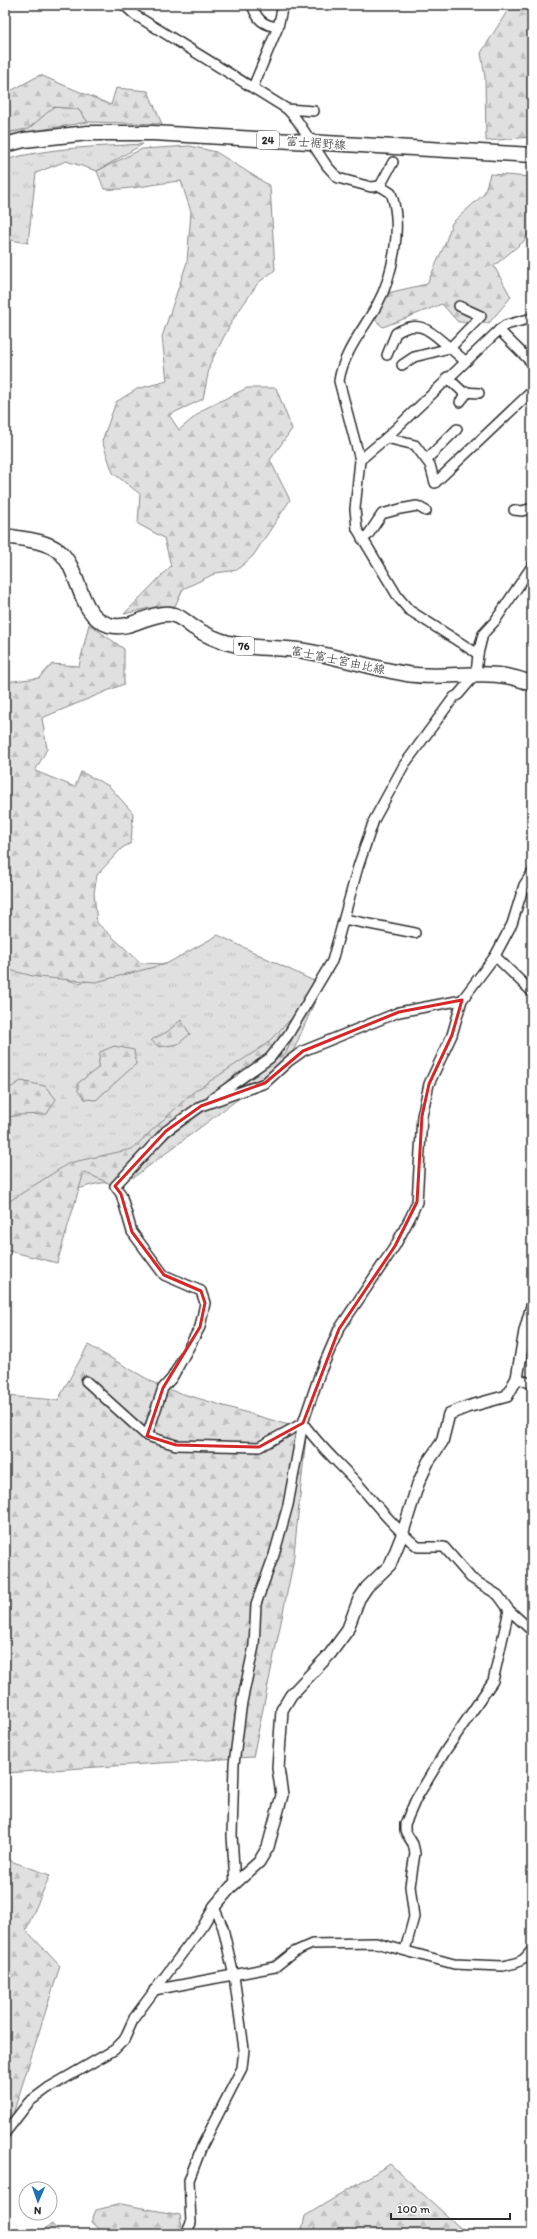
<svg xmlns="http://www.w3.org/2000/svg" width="537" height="2239" font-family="Itim,'Klee One',sans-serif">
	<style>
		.grass { fill: url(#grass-tufts); stroke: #868686 }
		.forest { fill: url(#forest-firs); stroke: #868686 }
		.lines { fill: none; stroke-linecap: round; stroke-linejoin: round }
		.minor-casing { stroke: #2b2b2b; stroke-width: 12 }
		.tertiary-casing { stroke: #2b2b2b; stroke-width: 14 }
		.primary-casing { stroke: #2b2b2b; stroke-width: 17 }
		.minor { stroke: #fff; stroke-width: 9 }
		.tertiary { stroke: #fff; stroke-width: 11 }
		.primary { stroke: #fff; stroke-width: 14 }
		.marked { fill: none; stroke: #d62828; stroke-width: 3; stroke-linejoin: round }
		.labels { text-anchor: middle; stroke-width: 3; stroke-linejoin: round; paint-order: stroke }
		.shield { fill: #fff; stroke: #6b6b6b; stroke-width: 1 }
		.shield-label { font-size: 11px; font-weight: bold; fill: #2b2b2b }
		.street-label { font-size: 12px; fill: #2b2b2b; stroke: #fff }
	</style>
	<defs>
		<pattern id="grass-tufts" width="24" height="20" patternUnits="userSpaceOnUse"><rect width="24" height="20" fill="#e0e0e0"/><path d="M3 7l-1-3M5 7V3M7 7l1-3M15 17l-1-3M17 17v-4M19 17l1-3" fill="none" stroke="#c0c0c0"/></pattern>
		<pattern id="forest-firs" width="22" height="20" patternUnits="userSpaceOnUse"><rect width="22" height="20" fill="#e0e0e0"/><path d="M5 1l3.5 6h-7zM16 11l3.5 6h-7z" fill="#c0c0c0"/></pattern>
	</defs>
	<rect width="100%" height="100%" fill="#fff"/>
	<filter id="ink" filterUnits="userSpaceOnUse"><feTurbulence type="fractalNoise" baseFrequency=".025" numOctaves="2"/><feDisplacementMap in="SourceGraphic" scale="8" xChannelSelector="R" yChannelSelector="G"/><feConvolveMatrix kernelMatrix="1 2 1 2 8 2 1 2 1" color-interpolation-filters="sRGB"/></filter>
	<g filter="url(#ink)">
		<g class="grass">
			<path d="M53,107L78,109L88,122L28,132L5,139V133L28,129Z"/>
			<path d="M143,144L97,171L66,161L36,173L28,243L5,239V160C50,147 97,147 143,144Z"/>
			<path d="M218,935L322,985L289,1061L134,1177L91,1185L5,1212V961L78,983L166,964Z"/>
		</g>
		<g class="forest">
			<path d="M511,5H532V137L486,141L485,77L481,53Z"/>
			<path d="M40,75L111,105L116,88L148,91L162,124L88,122L78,109L54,107L28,129L5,133V94Z"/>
			<path d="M190,146L216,152L270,186L275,270L258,283L232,321L210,364L203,399L169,415L179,430L204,409L247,388H276L292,429L270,460L290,500L253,556L237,570L216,573L183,589L175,606L154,607L124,614L171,566L164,538L138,524L140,494L113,473L102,441L116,402L137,389L167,381L162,337L187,262L191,212L181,181C155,183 129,191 104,189L97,171L142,149Z"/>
			<path d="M490,174L532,177V226L524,241L494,266L511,297L489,323L458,322L442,304L383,327L374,319L383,294L427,284L445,244L452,223L484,194Z"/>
			<path d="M89,624L124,649V684L42,718L47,749L35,771L75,787L81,772L109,786L133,813L131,843L122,848L97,875L94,893L97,923L141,963L166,964L96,982L37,977L5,969V682L39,678L52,664L79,666Z"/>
			<path d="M294,1016L299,1023L286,1053L171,1135L115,1186L84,1172L57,1263L5,1250V1204L69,1163L132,1149L192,1093L265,1045Z"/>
			<path d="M181,1020L190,1034L178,1044L159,1047L151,1040L167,1032Z"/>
			<path d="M114,1046L134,1050L136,1064L96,1100L85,1099L78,1091V1083L98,1068L100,1052Z"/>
			<path d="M21,1081L45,1086L56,1099L47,1114L18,1115L5,1118V1091Z"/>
			<path d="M88,1345L163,1388L292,1426L303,1423L306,1437L293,1564L253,1757L5,1773V1396L58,1400Z"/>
			<path d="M5,1859L50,1875L26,1930L60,1966L13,2114L5,2121Z"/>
			<path d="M390,2164L467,2234H301L305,2216Z"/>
			<path d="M121,2204L180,2215L183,2234H104L91,2222L96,2210Z"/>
			<path d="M52,2224L60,2234H37Z"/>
		</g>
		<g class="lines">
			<g class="minor-casing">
				<g id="minor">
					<path d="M124,5L135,15L287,109L297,120L327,166L338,178L371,187L380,186L391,193C403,225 393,276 377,305C363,330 343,353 339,381L360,460L355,509L357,529L398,597L409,610L478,654"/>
					<path d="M252,5C257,19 262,25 278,27"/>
					<path d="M253,87L278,27L283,5"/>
					<path d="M287,109L314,111"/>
					<path d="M380,186L393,162"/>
					<path d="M499,330L532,363"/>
					<path d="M387,355L396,333C420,317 432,333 450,348L481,316L459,306"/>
					<path d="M402,365L414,357L450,348L465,361"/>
					<path d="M447,377L463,392L479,393"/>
					<path d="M460,402L468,392"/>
					<path d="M386,438L415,445L430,465L435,483L532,391"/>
					<path d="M427,459L457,429"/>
					<path d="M360,460L386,438L499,330L506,325L532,318"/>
					<path d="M514,510L522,511L532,508"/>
					<path d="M362,539L368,535L382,514L400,509L417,506L426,511"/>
					<path d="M344,919L415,933"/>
					<path d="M495,956L532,992"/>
					<path d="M212,1099L270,1058L288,1035L332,961L358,867L374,820L404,765L454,697L458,695L476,674L478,654L483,634L495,621L532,566"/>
					<path d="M517,1378L532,1384"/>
					<path d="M86,1381L147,1436L176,1445L259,1447L303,1423"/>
					<path d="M303,1423C319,1446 339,1463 357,1483C377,1505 395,1529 418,1547H444L471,1578L498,1595L509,1610L532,1631"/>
					<path d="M147,1436L163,1388L172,1378L200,1327L205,1303L201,1291L164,1275L132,1232L121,1194L115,1186L166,1131L201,1106L265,1083L289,1061L303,1051L399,1012L462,1000"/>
					<path d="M235,1884L232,1835L234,1764L242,1702L254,1646L256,1604L274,1555L288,1505L303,1423L320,1373L339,1329L395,1246L411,1216L417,1202L422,1116L429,1084L452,1035L462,1000L495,956L512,924L524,885L532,873"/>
					<path d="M405,1950L414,1917L410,1886L415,1853L413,1844L405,1831V1824L416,1799L446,1750L493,1681L509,1610"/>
					<path d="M154,1990L275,1967L294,1952L312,1944L376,1943L454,1964L477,1965L503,1966L516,1963L524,1959L532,1950"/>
					<path d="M5,2133L29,2102L48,2088L114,2050L124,2040L134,2018L204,1924L214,1907L223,1928L234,1976L244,2049L242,2068L202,2146L189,2180L191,2223L186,2234"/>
				</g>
			</g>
			<g class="tertiary-casing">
				<path id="tertiary" d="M214,1907L231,1887L259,1862L268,1847L282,1795L278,1768L282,1710L291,1695L330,1654L347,1631L359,1599L367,1587L390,1565L402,1535L418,1484L428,1462L442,1442L449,1414L467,1407L507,1396L517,1378L525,1331L532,1306"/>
			</g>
			<g class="primary-casing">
				<g id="primary">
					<path d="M5,145L24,140L88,133H153L532,155"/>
					<path d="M5,536C22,539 46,540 60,552C81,571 78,616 109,625C131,631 148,612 170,614C179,615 186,622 193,627C204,634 216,640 229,643C251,649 275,647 298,650C335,655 370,668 407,674C449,681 492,665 532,684"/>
				</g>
			</g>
			<use href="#minor" class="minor"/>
			<use href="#tertiary" class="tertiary"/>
			<use href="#primary" class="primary"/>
		</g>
	</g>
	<path class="marked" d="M462,1000L452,1035L429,1084L422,1116L417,1202L395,1246L339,1329L303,1423L259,1447L176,1445L147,1436L163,1388L200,1327L205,1303L201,1291L164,1275L132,1232L121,1194L115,1186L166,1131L201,1106L265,1083L303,1051L399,1012Z"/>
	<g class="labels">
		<g class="shield">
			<rect x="257" y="131" width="22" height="18" rx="3"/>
			<rect x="234" y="637" width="20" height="18" rx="3"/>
		</g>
		<g class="shield-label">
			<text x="268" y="144">24</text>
			<text x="244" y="650">76</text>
		</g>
		<g class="street-label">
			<text transform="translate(316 143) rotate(4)" y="4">富士裾野線</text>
			<text transform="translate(338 660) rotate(12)" y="4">富士富士宮由比線</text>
		</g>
	</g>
	<rect width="537" height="2239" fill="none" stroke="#fff" stroke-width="20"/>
	<rect x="10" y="10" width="517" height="2219" fill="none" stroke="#2b2b2b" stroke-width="1.5" filter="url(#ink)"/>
	<g transform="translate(38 2201) rotate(182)"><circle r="19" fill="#ffffff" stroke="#aaaaaa"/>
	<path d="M0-3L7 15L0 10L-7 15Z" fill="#1f6fb2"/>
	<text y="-6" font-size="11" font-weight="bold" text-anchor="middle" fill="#2b2b2b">N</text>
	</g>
	<path d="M391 2213v6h119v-6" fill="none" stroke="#2b2b2b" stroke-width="2"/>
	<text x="397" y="2213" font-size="12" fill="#2b2b2b" stroke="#ffffff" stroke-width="3" paint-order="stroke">100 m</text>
</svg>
